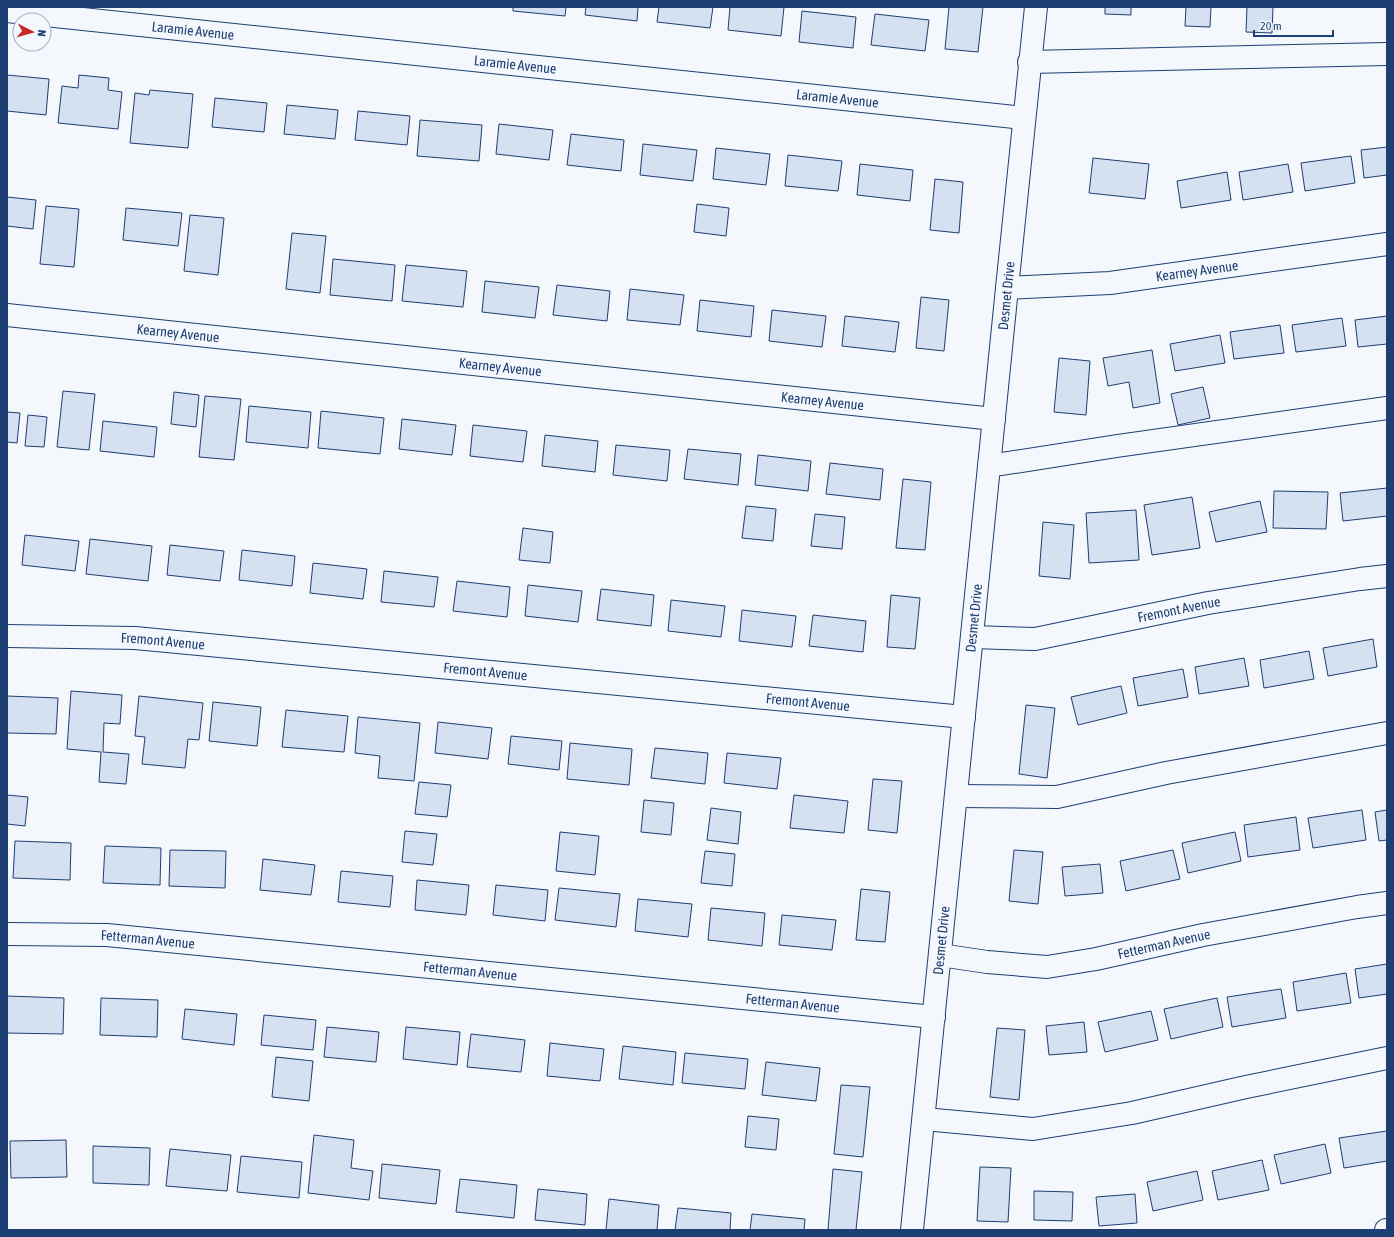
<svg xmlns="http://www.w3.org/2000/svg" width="1394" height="1237" font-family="'Asap Condensed',sans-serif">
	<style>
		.building { fill: #d5e0f0; stroke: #1d3f73 }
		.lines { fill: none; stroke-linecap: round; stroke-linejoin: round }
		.minor-casing { stroke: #1d3f73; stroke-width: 24 }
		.minor { stroke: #f4f7fb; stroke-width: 22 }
		.labels { text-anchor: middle; stroke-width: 3; stroke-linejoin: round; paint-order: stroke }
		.street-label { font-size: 14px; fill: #1d3f73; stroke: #f4f7fb }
	</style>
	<rect width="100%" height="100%" fill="#f4f7fb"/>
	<g class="building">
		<path d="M513,7H566L565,16L513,11Z"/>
		<path d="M586,7H638L637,21L585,15Z"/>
		<path d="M659,7H713L710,28L657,22Z"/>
		<path d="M730,7H784L781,36L728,30Z"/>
		<path d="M949,7H983L978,52L945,49Z"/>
		<path d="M1105,7H1131V15L1105,14Z"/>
		<path d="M1186,7H1211L1210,27L1185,26Z"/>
		<path d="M1247,7H1273L1272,33L1246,32Z"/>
		<path d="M802,11L856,17L853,48L799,42Z"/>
		<path d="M875,14L929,20L925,51L871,45Z"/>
		<path d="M7,75L49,79L46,115L7,111Z"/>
		<path d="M79,75L109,78L108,90L122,92L118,129L58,123L62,86L78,88Z"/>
		<path d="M150,90L193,94L188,148L130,143L135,93L149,95Z"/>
		<path d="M215,98L267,103L264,132L212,127Z"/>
		<path d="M287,105L338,110L335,139L284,134Z"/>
		<path d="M358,111L410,116L407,145L355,140Z"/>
		<path d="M420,120L482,125L479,161L417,156Z"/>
		<path d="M499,124L553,130L549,160L496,154Z"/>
		<path d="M571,134L624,140L621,171L567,165Z"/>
		<path d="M643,144L697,150L693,181L640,175Z"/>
		<path d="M1387,147V175L1364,178L1361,150Z"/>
		<path d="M716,148L770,154L766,185L713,179Z"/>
		<path d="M788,155L842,161L838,191L785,186Z"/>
		<path d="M1351,156L1355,183L1305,191L1301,163Z"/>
		<path d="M1093,158L1149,164L1145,199L1089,193Z"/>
		<path d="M860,164L913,170L910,201L857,195Z"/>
		<path d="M1288,164L1293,192L1243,200L1239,172Z"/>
		<path d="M1227,172L1231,200L1181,208L1177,181Z"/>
		<path d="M935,179L963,182L959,233L930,230Z"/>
		<path d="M7,197L36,200L33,229L7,226Z"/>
		<path d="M697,204L729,208L726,236L694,232Z"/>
		<path d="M46,206L79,209L74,267L40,264Z"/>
		<path d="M126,208L182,213L178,246L123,240Z"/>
		<path d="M190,215L224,218L218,275L184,271Z"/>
		<path d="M292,233L326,236L320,293L286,289Z"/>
		<path d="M333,259L395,265L392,301L330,295Z"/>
		<path d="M406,265L467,271L463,307L402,301Z"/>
		<path d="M485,281L539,287L535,318L482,312Z"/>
		<path d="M557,285L610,291L607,321L553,315Z"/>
		<path d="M630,289L684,295L680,325L627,320Z"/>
		<path d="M921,297L949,300L944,351L916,348Z"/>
		<path d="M700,300L754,306L751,337L697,331Z"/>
		<path d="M772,310L826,316L822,347L769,341Z"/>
		<path d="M845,316L899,322L895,352L842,346Z"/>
		<path d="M1387,316V344L1358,347L1355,320Z"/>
		<path d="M1342,318L1346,346L1296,352L1292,325Z"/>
		<path d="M1280,325L1284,353L1234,359L1230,332Z"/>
		<path d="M1220,335L1225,363L1175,371L1170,344Z"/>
		<path d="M1152,350L1160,403L1133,408L1129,382L1108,386L1103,358Z"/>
		<path d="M1059,358L1090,361L1086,415L1054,412Z"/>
		<path d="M1203,387L1210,418L1178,425L1171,394Z"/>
		<path d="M63,391L95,394L89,450L57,447Z"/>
		<path d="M174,392L199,395L196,427L171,424Z"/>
		<path d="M205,396L241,399L234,460L199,457Z"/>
		<path d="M249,406L311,412L308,448L246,442Z"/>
		<path d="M321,411L384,418L380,454L318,448Z"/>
		<path d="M7,412L20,413L17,443L7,442Z"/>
		<path d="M28,415L47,417L44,447L25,446Z"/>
		<path d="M402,419L456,425L452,455L399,449Z"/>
		<path d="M103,421L157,427L154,457L100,451Z"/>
		<path d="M473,425L527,431L523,462L470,456Z"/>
		<path d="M545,435L598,441L595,472L542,466Z"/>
		<path d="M616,445L670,450L667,481L613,475Z"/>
		<path d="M688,449L741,454L738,485L684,479Z"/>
		<path d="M758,455L811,461L808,491L755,485Z"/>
		<path d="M830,463L883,469L880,500L826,494Z"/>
		<path d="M903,479L931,482L925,550L896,548Z"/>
		<path d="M1387,488V516L1343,521L1340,493Z"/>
		<path d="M1274,491L1328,492L1326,529L1273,528Z"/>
		<path d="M1192,497L1200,548L1152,555L1144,505Z"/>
		<path d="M1260,501L1267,532L1216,542L1209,512Z"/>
		<path d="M746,506L776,509L773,541L742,538Z"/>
		<path d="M1136,510L1139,560L1089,563L1086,513Z"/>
		<path d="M815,514L845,517L842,549L811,546Z"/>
		<path d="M1043,522L1074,525L1070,579L1039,576Z"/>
		<path d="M523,528L553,532L550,563L519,560Z"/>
		<path d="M25,535L79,541L75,571L22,565Z"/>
		<path d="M90,539L152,546L148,581L86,574Z"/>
		<path d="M170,545L224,551L220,581L167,575Z"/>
		<path d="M242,550L295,556L292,586L239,580Z"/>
		<path d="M313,563L367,569L363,599L310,593Z"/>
		<path d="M384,571L438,577L434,607L381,602Z"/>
		<path d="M457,581L510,587L507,617L453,611Z"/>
		<path d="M528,585L582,591L578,622L525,616Z"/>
		<path d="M601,589L654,595L651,626L597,620Z"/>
		<path d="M891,595L920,598L915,649L887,647Z"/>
		<path d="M671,600L725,606L721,637L668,631Z"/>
		<path d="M742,610L796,616L792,647L739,641Z"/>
		<path d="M813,615L866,621L863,652L809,646Z"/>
		<path d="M1373,639L1377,667L1328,676L1323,648Z"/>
		<path d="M1309,651L1314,679L1264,688L1260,660Z"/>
		<path d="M1244,658L1249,686L1199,694L1195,667Z"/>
		<path d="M1183,669L1188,697L1138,706L1133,678Z"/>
		<path d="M1121,686L1127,713L1078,725L1071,697Z"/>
		<path d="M71,691L122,695L120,724L104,723L103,752L129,754L126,784L99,782L101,752L67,749Z"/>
		<path d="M7,696L58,698L56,734L7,733Z"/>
		<path d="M139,696L203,703L199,740L188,739L185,768L142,764L145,737L135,736Z"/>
		<path d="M213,702L261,707L257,746L209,741Z"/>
		<path d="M1026,705L1055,708L1047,778L1019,774Z"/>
		<path d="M286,710L348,716L344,752L282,747Z"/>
		<path d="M358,717L420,723L414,781L378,778L380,756L355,753Z"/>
		<path d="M438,722L492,728L488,759L435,753Z"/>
		<path d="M511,736L562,741L559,770L508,764Z"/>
		<path d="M570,743L632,749L629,785L567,779Z"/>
		<path d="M655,748L708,753L705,784L651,778Z"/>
		<path d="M727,753L781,758L777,789L724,783Z"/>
		<path d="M873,779L902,781L897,833L868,830Z"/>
		<path d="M419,782L451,785L447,817L415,814Z"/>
		<path d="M7,795L28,797L25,826L7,824Z"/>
		<path d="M794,795L848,801L844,833L790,828Z"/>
		<path d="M644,800L674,803L671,835L641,832Z"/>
		<path d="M711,808L741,812L738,844L707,840Z"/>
		<path d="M1362,810L1366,840L1313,848L1308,818Z"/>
		<path d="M1387,810V840L1379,841L1375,812Z"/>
		<path d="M1296,817L1300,850L1248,857L1244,825Z"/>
		<path d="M405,831L437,834L433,865L402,862Z"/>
		<path d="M560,832L599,836L595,875L556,871Z"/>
		<path d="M1235,832L1241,861L1188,873L1182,843Z"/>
		<path d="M15,841L71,843L70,880L13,878Z"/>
		<path d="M105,846L161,848L160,885L103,883Z"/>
		<path d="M170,850L226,851L225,888L169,886Z"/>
		<path d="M1014,850L1043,852L1038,904L1009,901Z"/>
		<path d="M1173,850L1180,879L1126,891L1120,861Z"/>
		<path d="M705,851L735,854L732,886L701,883Z"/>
		<path d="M263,859L315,865L311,895L260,890Z"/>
		<path d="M1100,864L1103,893L1065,896L1062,867Z"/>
		<path d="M341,871L393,876L390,907L338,902Z"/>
		<path d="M417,880L469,885L466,915L415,910Z"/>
		<path d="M496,885L548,890L545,921L493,915Z"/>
		<path d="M559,888L620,894L616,927L555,920Z"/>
		<path d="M861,889L890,892L885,942L856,940Z"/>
		<path d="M638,899L692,904L688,937L635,931Z"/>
		<path d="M711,908L765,913L762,946L708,940Z"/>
		<path d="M782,915L836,920L832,950L779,945Z"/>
		<path d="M1387,964V994L1359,998L1355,969Z"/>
		<path d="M1346,973L1351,1003L1297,1011L1293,982Z"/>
		<path d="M1281,989L1286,1018L1232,1027L1227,997Z"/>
		<path d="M7,996L64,998L63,1034L7,1033Z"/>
		<path d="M101,998L158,1000L157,1037L100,1035Z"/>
		<path d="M1217,998L1223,1027L1171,1039L1164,1009Z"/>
		<path d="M185,1009L237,1014L234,1045L182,1039Z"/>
		<path d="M1151,1011L1158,1040L1105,1052L1098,1022Z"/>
		<path d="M264,1015L316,1020L313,1050L261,1045Z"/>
		<path d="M1084,1022L1087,1052L1049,1055L1046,1026Z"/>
		<path d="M327,1027L379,1032L376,1062L324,1057Z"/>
		<path d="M406,1027L460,1032L457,1065L403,1059Z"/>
		<path d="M997,1028L1025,1030L1019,1100L990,1097Z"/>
		<path d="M471,1034L525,1040L521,1072L467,1067Z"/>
		<path d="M550,1043L604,1049L600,1081L547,1076Z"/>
		<path d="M623,1046L676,1052L673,1085L619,1079Z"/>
		<path d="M685,1053L748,1059L745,1089L682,1083Z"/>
		<path d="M276,1057L313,1061L309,1101L272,1097Z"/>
		<path d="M766,1062L820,1068L816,1101L762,1095Z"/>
		<path d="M841,1085L870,1087L863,1157L834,1154Z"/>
		<path d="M748,1116L779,1119L776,1150L745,1147Z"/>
		<path d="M1387,1131V1161L1344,1168L1339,1138Z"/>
		<path d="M314,1135L354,1140L351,1168L373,1171L369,1200L308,1193Z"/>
		<path d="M66,1140L67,1177L11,1178L10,1141Z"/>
		<path d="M1325,1144L1331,1173L1281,1184L1274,1155Z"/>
		<path d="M93,1146L150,1148L149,1185L93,1183Z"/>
		<path d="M170,1149L231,1155L227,1191L166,1186Z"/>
		<path d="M241,1156L302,1162L299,1198L237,1192Z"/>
		<path d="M1262,1160L1269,1190L1218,1200L1212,1171Z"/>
		<path d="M382,1164L440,1170L436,1204L379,1198Z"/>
		<path d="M980,1167L1011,1168L1008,1222L977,1221Z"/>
		<path d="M833,1169L862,1172L856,1230H828Z"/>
		<path d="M1197,1171L1203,1200L1153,1211L1147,1182Z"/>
		<path d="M460,1179L517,1185L514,1218L456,1212Z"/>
		<path d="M538,1189L587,1194L585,1225L535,1220Z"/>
		<path d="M1034,1191L1073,1192L1072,1221L1034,1220Z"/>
		<path d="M1135,1194L1137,1223L1099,1226L1096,1197Z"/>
		<path d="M609,1199L659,1205L657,1230H606Z"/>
		<path d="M678,1208L731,1213L730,1230H675Z"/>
		<path d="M752,1214L805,1219L804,1230H750Z"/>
	</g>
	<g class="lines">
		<g class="minor-casing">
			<g id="minor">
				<path id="s1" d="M7,11L1024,118"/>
				<path d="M1029,62L1387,54"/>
				<path id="s2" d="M1007,288L1110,283L1387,244"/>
				<path id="s3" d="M7,315L994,419"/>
				<path d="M989,466L1117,446L1387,408"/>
				<path id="s4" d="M7,636L135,638L964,717"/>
				<path id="s5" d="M972,637L1035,639L1208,603L1360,579L1387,576"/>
				<path d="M956,796L1057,797L1166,773L1387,733"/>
				<path id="s6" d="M7,934L107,935L934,1017"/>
				<path id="s7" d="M940,955L987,962L1047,967L1096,959L1203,935L1357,907L1387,903"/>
				<path d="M924,1119L1033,1129L1132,1113L1246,1087L1387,1058"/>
				<path id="s8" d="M912,1230L1007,288L1036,7"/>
				<path d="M1386,1230H1387"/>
			</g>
		</g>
		<use href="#minor" class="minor"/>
	</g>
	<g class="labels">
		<g class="street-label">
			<text dy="5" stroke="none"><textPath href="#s1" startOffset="187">Laramie Avenue</textPath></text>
			<text dy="5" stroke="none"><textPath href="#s1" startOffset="511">Laramie Avenue</textPath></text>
			<text dy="5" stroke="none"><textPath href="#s1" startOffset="835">Laramie Avenue</textPath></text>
			<text dy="5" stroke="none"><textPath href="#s2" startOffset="191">Kearney Avenue</textPath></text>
			<text dy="5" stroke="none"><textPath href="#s8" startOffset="939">Desmet Drive</textPath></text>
			<text dy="5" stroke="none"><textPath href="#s3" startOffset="172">Kearney Avenue</textPath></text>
			<text dy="5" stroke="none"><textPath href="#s3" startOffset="496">Kearney Avenue</textPath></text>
			<text dy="5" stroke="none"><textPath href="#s3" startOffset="820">Kearney Avenue</textPath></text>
			<text dy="5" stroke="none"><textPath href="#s5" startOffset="210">Fremont Avenue</textPath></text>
			<text dy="5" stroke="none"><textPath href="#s8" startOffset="615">Desmet Drive</textPath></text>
			<text dy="5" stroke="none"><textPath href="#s4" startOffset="156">Fremont Avenue</textPath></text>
			<text dy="5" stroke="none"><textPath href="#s4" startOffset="480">Fremont Avenue</textPath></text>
			<text dy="5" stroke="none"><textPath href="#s4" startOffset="804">Fremont Avenue</textPath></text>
			<text dy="5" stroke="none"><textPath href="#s6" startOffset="141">Fetterman Avenue</textPath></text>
			<text dy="5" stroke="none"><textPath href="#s8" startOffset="291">Desmet Drive</textPath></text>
			<text dy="5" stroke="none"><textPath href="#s7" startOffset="227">Fetterman Avenue</textPath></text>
			<text dy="5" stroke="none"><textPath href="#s6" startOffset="465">Fetterman Avenue</textPath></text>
			<text dy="5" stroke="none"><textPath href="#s6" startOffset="789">Fetterman Avenue</textPath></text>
		</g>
	</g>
	<rect width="1394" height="1237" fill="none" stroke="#1d3f73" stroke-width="16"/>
	<g transform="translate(32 32) rotate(96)"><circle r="19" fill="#f4f7fb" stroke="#9eadc5"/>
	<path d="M0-3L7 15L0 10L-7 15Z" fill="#c62828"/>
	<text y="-6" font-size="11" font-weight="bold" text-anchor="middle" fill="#1d3f73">N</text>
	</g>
	<path d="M1254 30v6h79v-6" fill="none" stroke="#1d3f73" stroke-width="2"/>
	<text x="1260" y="30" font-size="12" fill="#1d3f73" stroke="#f4f7fb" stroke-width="3" paint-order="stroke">20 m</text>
</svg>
